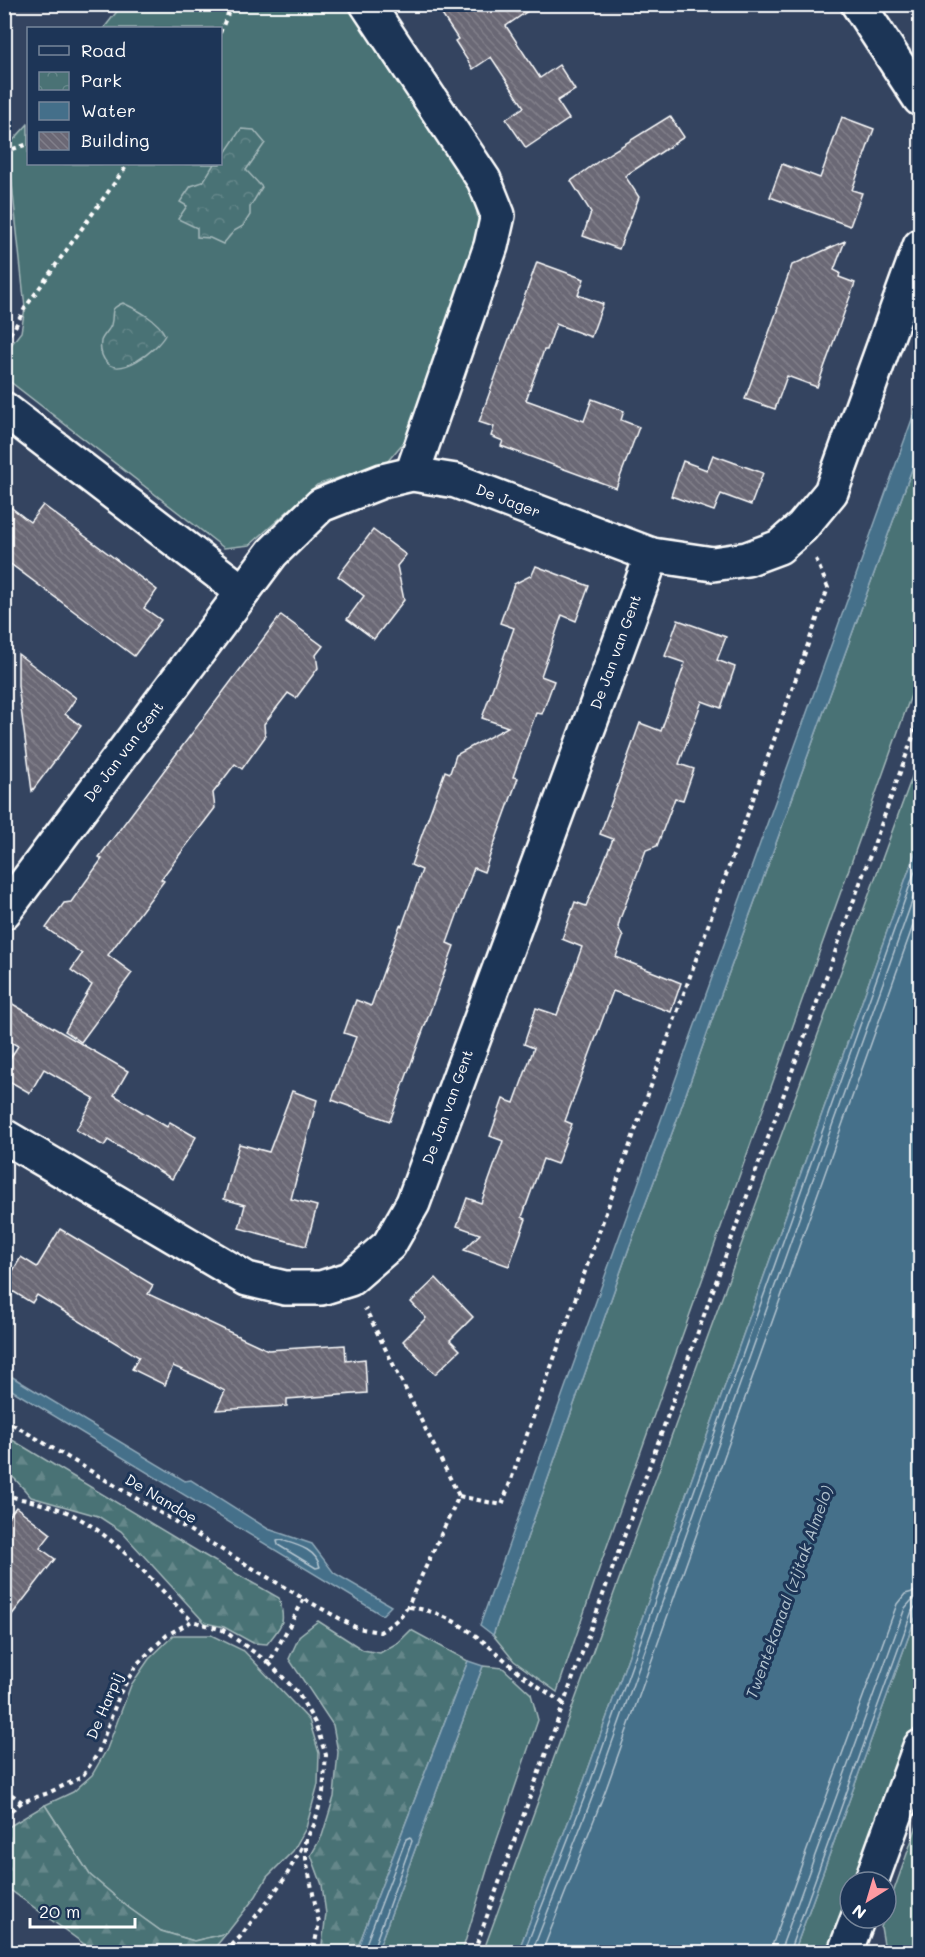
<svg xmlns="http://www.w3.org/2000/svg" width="925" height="1957" font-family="Mali,sans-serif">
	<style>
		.grass { fill: #4a7275; stroke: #a4b8ba; stroke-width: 1.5 }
		.forest { fill: url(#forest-firs); stroke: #a4b8ba; stroke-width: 1.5 }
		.park { fill: url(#park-crowns); stroke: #a4b8ba; stroke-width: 1.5 }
		.water { fill: #446f8a; stroke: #8fa9b9; stroke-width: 1.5 }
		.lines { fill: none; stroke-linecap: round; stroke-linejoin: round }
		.shore { stroke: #b4c5d0; stroke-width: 1.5 }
		.building { fill: url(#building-back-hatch); stroke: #fff; stroke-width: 1.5 }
		.minor-casing { stroke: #fff; stroke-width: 38 }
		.path { stroke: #fff; stroke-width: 4; stroke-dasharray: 4.5 4.5; stroke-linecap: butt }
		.minor { stroke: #1d3557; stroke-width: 33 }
		.labels { text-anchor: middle; stroke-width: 6; stroke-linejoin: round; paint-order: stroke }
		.street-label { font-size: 15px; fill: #fff; stroke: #1d3557 }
		.water-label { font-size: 16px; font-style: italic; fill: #b4c5d0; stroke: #1d3557 }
	</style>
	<defs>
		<pattern id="forest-firs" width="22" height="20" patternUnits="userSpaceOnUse" patternTransform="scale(1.5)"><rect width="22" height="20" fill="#4a7275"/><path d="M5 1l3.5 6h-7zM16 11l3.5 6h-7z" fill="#65878a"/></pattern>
		<pattern id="park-crowns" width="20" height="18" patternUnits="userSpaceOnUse" patternTransform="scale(1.5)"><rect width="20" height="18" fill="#4a7275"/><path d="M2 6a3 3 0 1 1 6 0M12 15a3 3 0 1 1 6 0" fill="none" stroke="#65878a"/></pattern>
		<pattern id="building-back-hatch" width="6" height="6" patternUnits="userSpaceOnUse" patternTransform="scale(1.5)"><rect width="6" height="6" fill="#6b6875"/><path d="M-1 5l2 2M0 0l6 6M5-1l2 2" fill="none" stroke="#817f8a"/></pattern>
	</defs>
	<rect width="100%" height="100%" fill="#344460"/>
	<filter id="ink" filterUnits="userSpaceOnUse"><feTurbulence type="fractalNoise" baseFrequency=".0167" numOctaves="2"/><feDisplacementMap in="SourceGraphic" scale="12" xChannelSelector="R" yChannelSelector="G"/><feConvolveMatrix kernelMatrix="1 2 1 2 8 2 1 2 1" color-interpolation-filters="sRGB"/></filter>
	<g filter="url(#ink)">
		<g class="grass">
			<path d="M122,5H348L474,195L479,225L478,236L408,437L387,462L317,485L250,545L224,548L8,380L5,371L4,354L21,332L25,308L8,146L28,124V164H220V28H104Z"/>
			<path d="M920,447V670L601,1563L557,1692L514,1661L493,1635L630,1245L675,1125L716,1008Z"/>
			<path d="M920,755V839L584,1781L518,1952H483Z"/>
			<path d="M920,1605V1716L860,1882H850V1910L834,1952H794Z"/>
			<path d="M174,1635H211L244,1651L309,1720L319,1753L318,1784L306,1828L293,1851L267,1877L256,1896L227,1933L194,1941L161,1931L129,1908L90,1875L45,1805L73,1792L92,1775L107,1749L131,1685L149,1659Z"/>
			<path d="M483,1666L503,1668L531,1694L538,1720L491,1857L462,1952H377Z"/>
			<path d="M920,1817V1952H889L885,1950L881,1927Z"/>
		</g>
		<g class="forest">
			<path d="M4,1435L202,1554L279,1598C286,1623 283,1624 267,1644L253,1643L224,1627L205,1623L121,1531L98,1516L31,1497L15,1479L5,1471Z"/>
			<path d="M318,1621L363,1650L380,1653L399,1642L411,1630L468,1661L356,1952H321L326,1914L322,1885L311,1855L322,1836L334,1797L338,1752L333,1725L289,1659L300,1635Z"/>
			<path d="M45,1805L90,1875L129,1908L161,1931L194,1941L227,1933L211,1952H95L5,1886V1829Z"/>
		</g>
		<g class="park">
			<path d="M241,129L254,130L265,143L246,170L262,187L250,207V215L243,226L234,231L223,244L210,238L197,237V228L178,219L187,206L180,202L191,186L203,182L214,164H220L221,159Z"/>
			<path d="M123,303C138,310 158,320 165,335C158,349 117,382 104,359C101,354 100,347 101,341C103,335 109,331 111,325C115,312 107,310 123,303Z"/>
		</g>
		<g class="water">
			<path d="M920,397V447L716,1008L675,1125L630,1245L493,1635L480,1625Z"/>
			<path d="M920,839V1605L794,1952H518L584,1781Z"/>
			<path d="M4,1372L185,1481L191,1480L268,1529L312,1544L334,1573L391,1606L382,1615L5,1386Z"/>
			<path d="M468,1661L483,1666L377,1952H356Z"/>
		</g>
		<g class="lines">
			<g class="shore">
				<path d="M281,1540C297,1545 316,1549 320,1567L316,1568L278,1545L277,1541Z"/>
				<path d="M363,1952L406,1839L410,1837L412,1841L372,1952"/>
				<path d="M524,1952L590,1783L920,857"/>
				<path d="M532,1952L597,1785L920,879"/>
				<path d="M542,1952L606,1789L920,906"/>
				<path d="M772,1952L773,1943L897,1604L905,1594L920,1590"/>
				<path d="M781,1952L782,1946L905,1608L912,1600L920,1599"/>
				<path d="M789,1952L912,1611L915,1607L920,1606"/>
			</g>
		</g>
		<g class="building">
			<path d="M435,4H538L506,26L540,78L559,65L575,90L557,101L569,119L526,148L506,119L524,107L491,57L473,69L455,41L458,39Z"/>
			<path d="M670,116L684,137L625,176L639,197L619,249L583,236L591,212L571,181L610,153Z"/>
			<path d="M842,117L874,129L852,190L862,193L850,226L770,197L782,164L820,178Z"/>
			<path d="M845,241L834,270L840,273L839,277L855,283L817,387L787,376L775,409L745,399L778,308L777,307L792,265Z"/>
			<path d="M537,262L584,279L578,295L603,304L591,337L556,324L547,350H544L526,400L584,421L592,399L624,411L621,420L639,427L616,488L501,446L503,441L491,436L494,427L479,422Z"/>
			<path d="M713,455L763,473L751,505L721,494L714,511L671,496L683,461L707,470Z"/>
			<path d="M4,502L30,522L43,505L157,590L144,608L161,620L134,656L4,559Z"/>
			<path d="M373,530L406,555L397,566L404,600L374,639L347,619L364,596L338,576Z"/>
			<path d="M536,566L589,586L576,621L562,615L541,676L554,681L542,714L536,713L513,777L518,778L484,872L474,868L447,943L454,946L390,1121L332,1100L356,1037L344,1033L356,1000L371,1006L400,925L402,926L422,870L411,865L445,771L450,773L456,755L508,727L482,718L514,628L500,623L514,584L532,575Z"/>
			<path d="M281,615L323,646L316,655L318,668L296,698L288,693L264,724L265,737L242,769L235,764L213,793L215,808L161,879L164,881L108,955L132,973L81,1042L65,1031L92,985L71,970L82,954L46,928L64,903L71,902L102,859L99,857Z"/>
			<path d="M678,620L726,637L717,660L735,667L721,708L702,701L679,764L694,769L683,800L675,798L657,846L646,850L620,919L618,927L623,937L616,957L681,983L671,1012L613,991L565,1121L572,1124L557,1164L543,1159L522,1217L526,1219L509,1266L464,1250L480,1234L457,1226L467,1198L481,1203L503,1141L490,1136L503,1099L514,1103L534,1048L524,1044L536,1008L557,1015L582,947L562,939L575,902L586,906L613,839L600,834L640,723L661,731L685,663L665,656Z"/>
			<path d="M18,654L76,698L65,714L81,726L32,791L18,686Z"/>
			<path d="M4,999L128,1071L114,1095L167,1127L170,1122L196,1137L172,1179L108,1140L104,1146L76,1130L94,1098L44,1069L30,1093L4,1078V1068L18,1046L4,1038Z"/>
			<path d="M292,1091L317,1100L291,1199L317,1206L306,1246L239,1228L245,1205L224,1199L239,1144L269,1152Z"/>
			<path d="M60,1229L153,1285L148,1294L268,1350L345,1345L346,1361L365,1359L367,1393L287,1399V1406L216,1410L225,1391L198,1377L173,1366L165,1385L132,1369L139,1357L37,1295L32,1303L4,1286L21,1257L37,1267Z"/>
			<path d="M436,1278L473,1317L450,1340L460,1350L435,1374L403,1341L426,1318L411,1302Z"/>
			<path d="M16,1507L51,1534L40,1548L55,1559L4,1625V1522Z"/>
		</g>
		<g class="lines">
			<g class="minor-casing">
				<g id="minor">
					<path d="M367,4L484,180L498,215L491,246L412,474"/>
					<path d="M858,4L920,99"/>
					<path d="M4,409L243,592"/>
					<path d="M4,912L272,553L321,505L382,481L412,474L456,481L652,555L713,564L747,559L779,547L802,527L831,492L920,246"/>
					<path d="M4,1136L247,1279L285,1288H321L350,1279L389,1245L413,1203L652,555"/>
					<path d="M871,1882L920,1747"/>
					<path d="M845,1952L858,1918"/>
				</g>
			</g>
			<g class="path">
				<path d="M220,33L232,4"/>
				<path d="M4,152L28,144"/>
				<path d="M4,341L15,327L25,308L128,164"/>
				<path d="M4,1419L304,1599L357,1628L380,1632C398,1621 407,1612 414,1592L459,1496L365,1308"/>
				<path d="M4,1493C14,1499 25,1499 35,1502C48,1506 63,1509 75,1516C120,1540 155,1585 192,1621"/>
				<path d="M459,1496L502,1505L828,588L816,559"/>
				<path d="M409,1607C455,1613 482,1640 515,1669C530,1682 548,1692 564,1704"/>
				<path d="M4,1789L22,1802"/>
				<path d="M4,1816L22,1802L48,1793L82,1777L98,1753L120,1693L137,1664L167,1635L192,1621L223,1630L269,1663"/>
				<path d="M306,1838V1859L319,1923L313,1952"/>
				<path d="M225,1952L240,1937L285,1878L314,1825L323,1793L326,1755L315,1723L298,1693L269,1663L304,1599"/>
				<path d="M474,1952L920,717"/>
			</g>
			<use href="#minor" class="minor"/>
		</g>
	</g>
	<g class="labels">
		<g class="street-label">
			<text transform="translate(508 501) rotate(21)" y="5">De Jager</text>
			<text transform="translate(616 652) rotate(-70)" y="5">De Jan van Gent</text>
			<text transform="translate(124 752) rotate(-53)" y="5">De Jan van Gent</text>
			<text transform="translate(448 1107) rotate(-70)" y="5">De Jan van Gent</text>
			<text transform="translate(161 1499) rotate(31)" y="5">De Nandoe</text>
			<text transform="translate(105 1706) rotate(-67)" y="5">De Harpij</text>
		</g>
		<g class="water-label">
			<text transform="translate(789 1592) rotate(-70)" y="6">Twentekanaal (zijtak Almelo)</text>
		</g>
	</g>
	<rect width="925" height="1957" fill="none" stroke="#1d3557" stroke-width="24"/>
	<rect x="12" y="12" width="901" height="1933" fill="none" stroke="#fff" stroke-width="2" filter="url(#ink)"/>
	<rect x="27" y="27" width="195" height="138" fill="#1d3557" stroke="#77869a" stroke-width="1.5"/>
	<rect x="39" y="46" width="30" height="9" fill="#1d3557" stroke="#77869a" stroke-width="1.5"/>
	<text x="81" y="57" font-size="18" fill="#ffffff">Road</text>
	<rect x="39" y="72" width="30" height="18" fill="url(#park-crowns)" stroke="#77869a" stroke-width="1.5"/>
	<text x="81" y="87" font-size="18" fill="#ffffff">Park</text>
	<rect x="39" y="102" width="30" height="18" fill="#446f8a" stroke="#77869a" stroke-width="1.5"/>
	<text x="81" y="117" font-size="18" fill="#ffffff">Water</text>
	<rect x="39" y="132" width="30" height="18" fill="url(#building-back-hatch)" stroke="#77869a" stroke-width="1.5"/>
	<text x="81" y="147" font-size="18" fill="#ffffff">Building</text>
	<g transform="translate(868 1900) rotate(217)"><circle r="28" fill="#1d3557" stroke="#77869a" stroke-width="1.5"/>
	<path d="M0-4.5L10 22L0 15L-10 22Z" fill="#ff9aa2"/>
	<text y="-9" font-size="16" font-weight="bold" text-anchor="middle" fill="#ffffff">N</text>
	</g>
	<path d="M30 1918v9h105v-9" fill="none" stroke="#ffffff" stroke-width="3"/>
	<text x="39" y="1918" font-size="18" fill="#ffffff" stroke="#1d3557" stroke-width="4.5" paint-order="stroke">20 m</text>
</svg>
